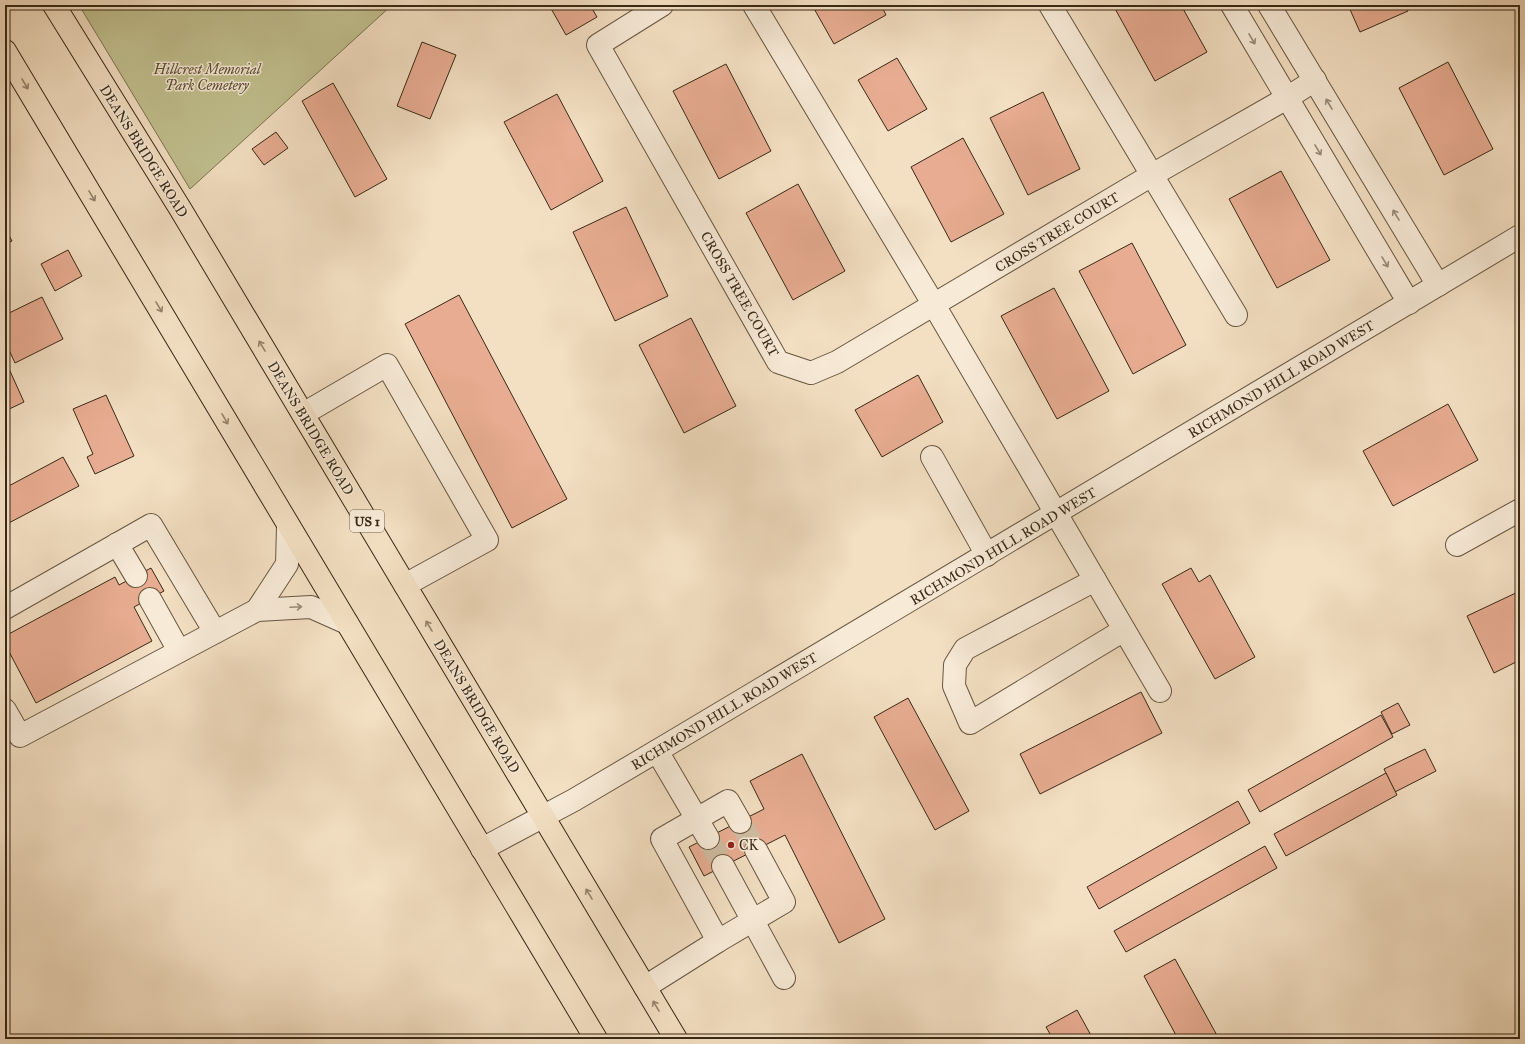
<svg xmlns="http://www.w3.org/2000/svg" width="1525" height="1044" font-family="'IM FELL Great Primer',serif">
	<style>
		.green { fill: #c1c08f; stroke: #7c7452 }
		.building { fill: #e7ac91; stroke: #382916 }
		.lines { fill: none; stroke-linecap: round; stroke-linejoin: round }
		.minor-tunnel { stroke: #cebba0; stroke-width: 22; stroke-dasharray: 22 11; stroke-linecap: butt }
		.minor-casing { stroke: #675641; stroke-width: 24 }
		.highway-casing { stroke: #382916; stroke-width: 24 }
		.minor { stroke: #f7ead7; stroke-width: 22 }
		.highway { stroke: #f3dfc2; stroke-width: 22 }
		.oneway { stroke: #988a76 }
		.oneway2 { stroke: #96846c }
		.poi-dot { fill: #8f2418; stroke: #f7ead7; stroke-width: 1.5 }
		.labels { text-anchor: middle; stroke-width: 3; stroke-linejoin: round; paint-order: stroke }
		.shield { fill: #f7ead7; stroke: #716350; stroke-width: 1 }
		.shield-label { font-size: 13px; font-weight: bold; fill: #382916 }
		.park-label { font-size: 14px; font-style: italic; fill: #5a4f34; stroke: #f7ead7 }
		.street-label { font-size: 14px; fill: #382916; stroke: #f7ead7 }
		.poi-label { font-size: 14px; fill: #382916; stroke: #f7ead7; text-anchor: start }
	</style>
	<rect width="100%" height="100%" fill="#f3dfc2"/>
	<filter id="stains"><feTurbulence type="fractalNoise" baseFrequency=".005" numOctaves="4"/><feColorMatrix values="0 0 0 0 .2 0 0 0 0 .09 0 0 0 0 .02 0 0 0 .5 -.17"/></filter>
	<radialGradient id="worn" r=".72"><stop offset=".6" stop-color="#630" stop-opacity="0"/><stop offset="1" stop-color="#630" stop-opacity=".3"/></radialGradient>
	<path class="green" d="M79,5H392L190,189Z"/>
	<g class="building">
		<path d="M549,5H590L597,17L566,35Z"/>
		<path d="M812,5H881L886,15L834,44Z"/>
		<path d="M1113,5H1181L1207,52L1155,81Z"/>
		<path d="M1348,5H1406L1408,11L1360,32Z"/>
		<path d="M422,42L456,55L430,119L397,106Z"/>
		<path d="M897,58L927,109L888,131L858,80Z"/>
		<path d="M1448,62L1493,149L1444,175L1399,88Z"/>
		<path d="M726,64L771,151L719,179L673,91Z"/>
		<path d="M333,83L387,179L355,197L302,101Z"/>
		<path d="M1043,92L1080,169L1028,195L990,118Z"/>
		<path d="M557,94L603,181L551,210L504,122Z"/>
		<path d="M276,132L288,148L264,165L252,149Z"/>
		<path d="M963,138L1004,214L951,242L911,167Z"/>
		<path d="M1281,171L1330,260L1277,288L1229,199Z"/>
		<path d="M798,184L845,271L793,300L746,213Z"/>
		<path d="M626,207L668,296L615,321L573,232Z"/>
		<path d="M5,228L12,241L5,244Z"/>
		<path d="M1132,243L1186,345L1133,374L1079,271Z"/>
		<path d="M68,250L82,276L55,291L41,264Z"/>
		<path d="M1054,288L1109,391L1057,419L1001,316Z"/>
		<path d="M459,295L567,499L512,528L405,324Z"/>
		<path d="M42,297L63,339L15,363L5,341V315Z"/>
		<path d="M691,318L736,406L684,433L639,345Z"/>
		<path d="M5,360L24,402L5,411Z"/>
		<path d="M918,375L943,422L882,457L855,410Z"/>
		<path d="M106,395L134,456L95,474L87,457L93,454L73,409Z"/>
		<path d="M1448,404L1478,460L1393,506L1363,451Z"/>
		<path d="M63,457L79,486L5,525V488Z"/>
		<path d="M151,568L164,591L134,607L152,641L36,703L5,644V636L115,577L119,585Z"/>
		<path d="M1191,568L1199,582L1210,575L1255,657L1215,679L1162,584Z"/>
		<path d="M1520,591V660L1494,673L1467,616Z"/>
		<path d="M1141,692L1162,733L1040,794L1020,754Z"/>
		<path d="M908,698L969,811L935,830L874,717Z"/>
		<path d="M1398,703L1410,725L1392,734L1381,712Z"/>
		<path d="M1381,715L1393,737L1260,812L1248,790Z"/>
		<path d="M1425,749L1436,771L1395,792L1384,769Z"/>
		<path d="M802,754L885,919L839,943L785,835L704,876L689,847L764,809L750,781Z"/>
		<path d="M1386,773L1397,795L1286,856L1274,834Z"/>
		<path d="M1238,801L1250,823L1099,909L1087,887Z"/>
		<path d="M1265,846L1277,868L1126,952L1114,931Z"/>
		<path d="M1175,959L1219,1039H1178L1144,976Z"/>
		<path d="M1077,1010L1093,1039H1053L1046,1027Z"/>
	</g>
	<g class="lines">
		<g class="minor-tunnel">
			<path d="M740,822L756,850"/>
			<path d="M708,838L723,866"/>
		</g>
		<g class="minor-casing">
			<g id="minor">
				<path d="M662,5L598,45L778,362L811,373L837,362L1152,175L1287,98L1315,80"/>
				<path d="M754,5L934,305L1160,691"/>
				<path d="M1050,5L1236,315"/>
				<path d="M1232,5L1409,303"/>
				<path d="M1269,5L1438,285"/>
				<path d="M303,414L387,365L487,540L405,585"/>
				<path d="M932,457L987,555"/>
				<path d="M117,544L136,576"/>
				<path d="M1457,545L1520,510"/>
				<path d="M1095,580L965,649L955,665L954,686L970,723L1124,630"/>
				<path d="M150,599L179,651"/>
				<path d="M5,608L151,525L215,632"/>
				<path d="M257,610L287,564L288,526"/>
				<path d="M5,710L20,736L257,610L311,607L347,623"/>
				<path d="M657,751L708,838"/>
				<path d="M482,849L574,800L657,751L1520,236"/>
				<path d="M723,866L784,978"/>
				<path d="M718,941L662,839L728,801L740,822"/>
				<path d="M645,987L718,941L784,902L756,850"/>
			</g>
		</g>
		<g class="highway-casing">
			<g id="highway">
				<path d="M54,5L181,210L676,1039"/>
				<path d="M5,51L596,1039"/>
			</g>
		</g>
		<use href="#minor" class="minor"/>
		<use href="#highway" class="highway"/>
	</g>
	<defs><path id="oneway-shaft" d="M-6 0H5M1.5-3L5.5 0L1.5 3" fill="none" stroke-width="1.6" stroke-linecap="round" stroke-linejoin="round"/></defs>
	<g class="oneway">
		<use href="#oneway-shaft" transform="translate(1252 39) rotate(59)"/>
		<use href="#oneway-shaft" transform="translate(1329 104) rotate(-121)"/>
		<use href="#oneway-shaft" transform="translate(1318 150) rotate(59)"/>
		<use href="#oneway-shaft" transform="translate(1396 215) rotate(-121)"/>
		<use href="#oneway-shaft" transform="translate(1385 262) rotate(59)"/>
		<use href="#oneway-shaft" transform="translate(296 607) rotate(-3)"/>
	</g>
	<g class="oneway2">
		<use href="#oneway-shaft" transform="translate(25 84) rotate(59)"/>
		<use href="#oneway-shaft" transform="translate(92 196) rotate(59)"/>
		<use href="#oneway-shaft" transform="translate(159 307) rotate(59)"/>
		<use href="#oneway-shaft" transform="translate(262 346) rotate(-121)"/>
		<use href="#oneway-shaft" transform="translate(225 419) rotate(60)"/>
		<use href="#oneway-shaft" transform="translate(429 626) rotate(-121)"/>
		<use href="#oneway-shaft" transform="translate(589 894) rotate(-121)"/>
		<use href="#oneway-shaft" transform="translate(656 1006) rotate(-121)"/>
	</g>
	<circle class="poi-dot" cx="731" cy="845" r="4"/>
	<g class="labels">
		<rect class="shield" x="350" y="510" width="34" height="22" rx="3"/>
		<g class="shield-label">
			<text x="367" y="526">US 1</text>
		</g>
		<g class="park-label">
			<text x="207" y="74">Hillcrest Memorial<tspan x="207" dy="16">Park Cemetery</tspan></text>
		</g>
		<g class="street-label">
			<text transform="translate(144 151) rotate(58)" y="5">DEANS BRIDGE ROAD</text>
			<text transform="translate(1057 232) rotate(-31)" y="5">CROSS TREE COURT</text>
			<text transform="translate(740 294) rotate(60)" y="5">CROSS TREE COURT</text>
			<text transform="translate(1281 379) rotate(-31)" y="5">RICHMOND HILL ROAD WEST</text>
			<text transform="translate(311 428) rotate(59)" y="5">DEANS BRIDGE ROAD</text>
			<text transform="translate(1003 546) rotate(-31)" y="5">RICHMOND HILL ROAD WEST</text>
			<text transform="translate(477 706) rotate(59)" y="5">DEANS BRIDGE ROAD</text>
			<text transform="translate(724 711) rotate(-31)" y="5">RICHMOND HILL ROAD WEST</text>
		</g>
		<g class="poi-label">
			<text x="739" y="850">CK</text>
		</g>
	</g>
	<rect width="1525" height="1044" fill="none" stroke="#f3dfc2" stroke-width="20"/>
	<rect x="6" y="6" width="1513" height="1032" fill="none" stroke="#382916" stroke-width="2"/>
	<rect x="10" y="10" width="1505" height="1024" fill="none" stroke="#382916"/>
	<rect width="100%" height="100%" filter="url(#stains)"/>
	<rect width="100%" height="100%" fill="url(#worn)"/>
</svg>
